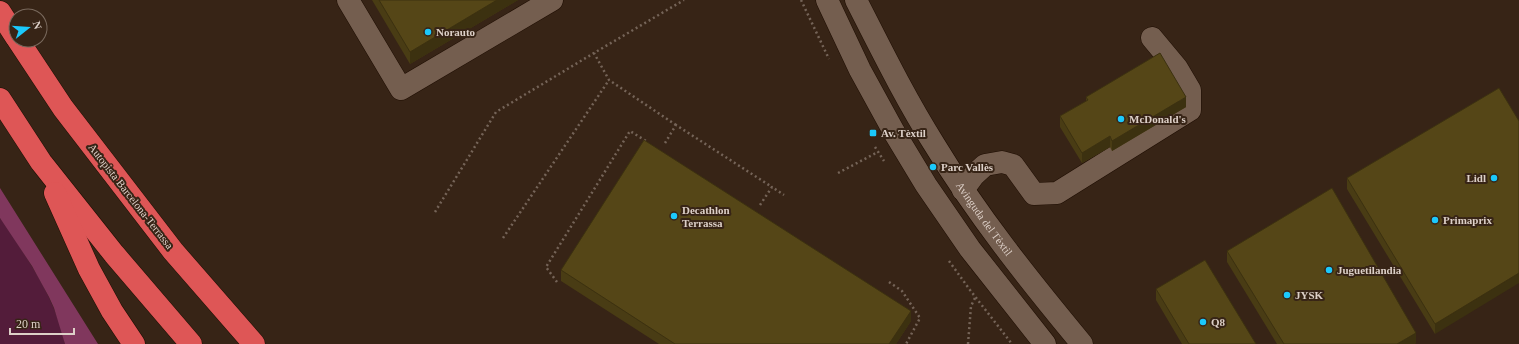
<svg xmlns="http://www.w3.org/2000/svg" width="1519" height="344" font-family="'Times New Roman',serif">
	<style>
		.green { fill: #531c3a }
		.forest { fill: #80375d }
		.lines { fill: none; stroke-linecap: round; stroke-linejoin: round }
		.minor-casing { stroke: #1e0d02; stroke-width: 23 }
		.highway-casing { stroke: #1e0d02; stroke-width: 23 }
		.path { stroke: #756458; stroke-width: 2.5; stroke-dasharray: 2 3; stroke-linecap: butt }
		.minor { stroke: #745e4f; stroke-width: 22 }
		.highway { stroke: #de5656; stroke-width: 22 }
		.wall { fill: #493c14 }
		.shaded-wall { fill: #3c3110 }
		.building { fill: #554617; stroke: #3c3110 }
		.poi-dot { fill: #1bc9fc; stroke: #372416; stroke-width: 1.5 }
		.labels { text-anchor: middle; stroke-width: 4; stroke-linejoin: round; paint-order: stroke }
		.poi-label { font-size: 11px; font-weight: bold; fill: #ddd0c8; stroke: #372416; text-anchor: start }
		.street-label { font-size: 11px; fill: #ddd0c8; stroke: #372416 }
	</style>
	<rect width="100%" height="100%" fill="#372416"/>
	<path class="green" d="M0,218C8,227 14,238 21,249C40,278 58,309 65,344H0Z"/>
	<path class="forest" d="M0,188L98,344H65L54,308L49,297L32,266L0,218Z"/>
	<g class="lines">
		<g class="minor-casing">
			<g id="minor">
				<path d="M348,0L401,89L552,0"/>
				<path d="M827,0L860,70L894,132L926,185L970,249L1045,344"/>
				<path id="s1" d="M856,0C881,49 905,98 934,144C977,215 1029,280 1082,344"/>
				<path d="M963,190L974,175L985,165L1002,162L1013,165L1034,194L1057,193L1190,110V90L1177,68L1152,38"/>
			</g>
		</g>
		<g class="highway-casing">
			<g id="highway">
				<path d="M0,12L16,37"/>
				<path d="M18,40L63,108L173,251L254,344"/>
				<path d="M0,99L41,162L114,254L191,344"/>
				<path d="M55,193L89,269L112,311L134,344"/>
			</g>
		</g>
		<g class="path">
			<path d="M801,0L829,59"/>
			<path d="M676,125L609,80L594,53L684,0"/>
			<path d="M665,143L676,125L772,187"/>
			<path d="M875,147L884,161"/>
			<path d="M838,173L878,152"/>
			<path d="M760,205L772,187L784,195"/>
			<path d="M435,212L496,112L594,53"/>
			<path d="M503,238L609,80"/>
			<path d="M949,261L970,290L1012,344"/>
			<path d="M557,282L546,267L630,131L646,141"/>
			<path d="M889,282L902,291L920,318L906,344"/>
			<path d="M968,344L971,306L976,296"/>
		</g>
		<use href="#minor" class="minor"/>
		<use href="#highway" class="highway"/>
	</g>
	<g class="wall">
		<path d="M372,0H518L410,64Z"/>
		<path d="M1086,97L1186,107L1112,151L1110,147L1082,163L1060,127V116L1086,101Z"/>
		<path d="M1519,121L1435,334L1347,189V178Z"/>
		<path d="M1227,251L1416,343L1414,344H1277L1227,262Z"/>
		<path d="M561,270L911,321L896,344H659L561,281Z"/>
		<path d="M1156,289L1256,344H1182L1156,300Z"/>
	</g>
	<g class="shaded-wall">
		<path d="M497,0H518L410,64V52Z"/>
		<path d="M1186,97V107L1112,151V141Z"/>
		<path d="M1110,136V147L1082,163V153Z"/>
		<path d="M1519,273V283L1435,334V324Z"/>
		<path d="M911,311V321L896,344H889Z"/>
		<path d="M1416,333V343L1414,344H1397Z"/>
	</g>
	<g class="building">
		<path d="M379,0H497L410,52Z"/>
		<path d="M1160,53L1186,97L1112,141L1110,136L1082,153L1060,116L1088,100L1086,97Z"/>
		<path d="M1499,88L1519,121V273L1435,324L1347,178Z"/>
		<path d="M644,140L911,311L889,344H675L561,270Z"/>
		<path d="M1332,188L1416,333L1397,344H1284L1227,251Z"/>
		<path d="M1205,260L1256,344H1189L1156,289Z"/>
	</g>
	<g class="poi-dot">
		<circle cx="428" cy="32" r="4"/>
		<circle cx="1121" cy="119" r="4"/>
		<rect x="869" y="129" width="8" height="8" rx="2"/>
		<circle cx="933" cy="167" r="4"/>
		<circle cx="1494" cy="178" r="4"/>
		<circle cx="674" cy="216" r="4"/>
		<circle cx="1435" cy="220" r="4"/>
		<circle cx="1329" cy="270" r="4"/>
		<circle cx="1287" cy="295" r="4"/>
		<circle cx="1203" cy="322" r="4"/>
	</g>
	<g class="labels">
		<g class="poi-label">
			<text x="436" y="36">Norauto</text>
			<text x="1129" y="123">McDonald's</text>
			<text x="881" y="137">Av. Tèxtil</text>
			<text x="941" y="171">Parc Vallès</text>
			<text x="1486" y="182" text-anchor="end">Lidl</text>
			<text x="682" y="214">Decathlon<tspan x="682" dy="13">Terrassa</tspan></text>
			<text x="1443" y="224">Primaprix</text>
			<text x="1337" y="274">Juguetilandia</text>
			<text x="1295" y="299">JYSK</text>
			<text x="1211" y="326">Q8</text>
		</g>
		<g class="street-label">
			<text transform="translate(131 196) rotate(52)" y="4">Autopista Barcelona-Terrassa</text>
			<text dy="4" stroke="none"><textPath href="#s1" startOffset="254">Avinguda del Tèxtil</textPath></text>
		</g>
	</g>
	<g transform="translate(28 28) rotate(73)"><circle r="19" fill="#372416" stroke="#79695d"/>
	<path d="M0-3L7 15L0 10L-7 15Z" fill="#1bc9fc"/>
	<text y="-6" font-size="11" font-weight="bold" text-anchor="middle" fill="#ddd0c8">N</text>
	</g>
	<path d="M10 328v6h64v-6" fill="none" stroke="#ddd0c8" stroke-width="2"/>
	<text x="16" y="328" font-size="12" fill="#ddd0c8" stroke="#372416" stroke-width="3" paint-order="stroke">20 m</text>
</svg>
